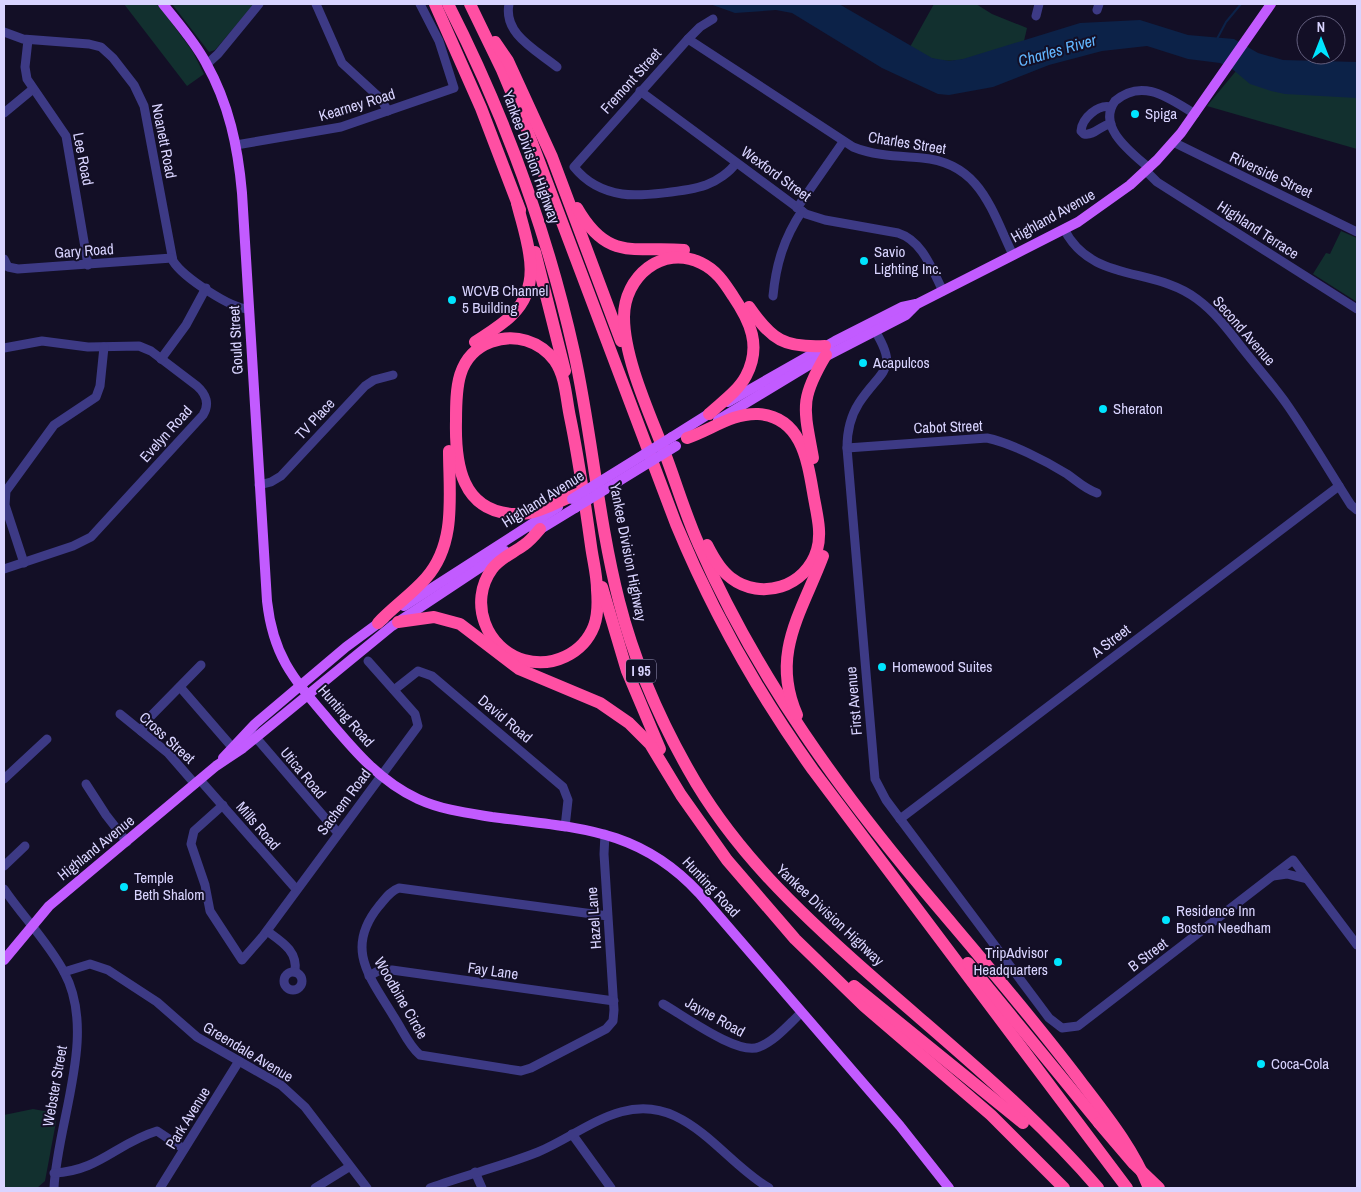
<svg xmlns="http://www.w3.org/2000/svg" width="1361" height="1192" font-family="'Archivo Narrow',sans-serif">
	<style>
		.green { fill: #12302f }
		.water { fill: #0c2248 }
		.lines { fill: none; stroke-linecap: round; stroke-linejoin: round }
		.stream { stroke: #0c2248; stroke-width: 2 }
		.minor { stroke: #3d3a85; stroke-width: 9 }
		.major { stroke: #c25bff; stroke-width: 10 }
		.highway { stroke: #ff4fa3; stroke-width: 12 }
		.major-bridge { stroke: #c25bff; stroke-width: 10 }
		.highway-bridge { stroke: #ff4fa3; stroke-width: 12 }
		.poi-dot { fill: #00e5ff; stroke: #130f26; stroke-width: 2 }
		.labels { text-anchor: middle; stroke-width: 4; stroke-linejoin: round; paint-order: stroke }
		.shield { fill: #130f26; stroke: #9e99be; stroke-width: 1 }
		.shield-label { font-size: 14px; font-weight: bold; fill: #d9d4ff }
		.street-label { font-size: 15px; fill: #d9d4ff; stroke: #130f26 }
		.poi-label { font-size: 15px; fill: #d9d4ff; stroke: #130f26; text-anchor: start }
		.water-label { font-size: 16px; font-style: italic; fill: #62b6ff; stroke: #130f26 }
	</style>
	<rect width="100%" height="100%" fill="#130f26"/>
	<g class="green">
		<path d="M124,4H158L193,52L204,74L187,86Z"/>
		<path d="M172,4H254L215,50L209,52Z"/>
		<path d="M934,4H976L992,14L1027,28L1024,41C999,49 957,68 931,58C924,55 917,50 910,47Z"/>
		<path d="M1236,71L1357,91V149L1207,106Z"/>
		<path d="M1341,231L1357,238V302L1313,274L1326,253L1330,254Z"/>
		<path d="M33,1109L55,1113L56,1122L45,1181L37,1188H4V1115Z"/>
	</g>
	<path class="water" d="M710,4H839L932,58L949,61L963,59L1080,23L1140,20L1188,35L1234,39L1258,53L1283,60L1357,62V98L1285,94L1271,91L1250,84L1231,68L1220,63L1188,59L1147,46L1102,51L1049,65L993,87L949,95L938,94L882,68L792,13L776,10L735,13Z"/>
	<g class="lines">
		<path class="stream" d="M1217,39L1226,22L1241,4"/>
		<g class="minor">
			<path d="M316,4L342,63L380,98L388,111"/>
			<path d="M509,4C503,34 536,50 557,67"/>
			<path d="M1097,10L1099,4"/>
			<path d="M1036,16L1039,4"/>
			<path d="M713,19L700,27L688,39L574,167C586,182 603,191 622,194C640,197 689,191 706,185C717,181 730,172 736,163"/>
			<path d="M4,32L23,39L89,44L101,47L113,58L134,85L144,106L173,261C183,277 231,309 249,309"/>
			<path d="M688,39L853,147C875,156 899,156 922,158C980,163 991,209 1013,255"/>
			<path d="M28,40L25,67L27,79L66,136L88,265"/>
			<path d="M207,64L218,54L259,4"/>
			<path d="M640,91L806,214L825,220L898,233C923,241 932,270 943,291"/>
			<path d="M4,113L33,89"/>
			<path d="M1111,124C1100,125 1095,136 1084,134L1081,131C1082,118 1098,104 1111,107"/>
			<path d="M1173,142L1357,232"/>
			<path d="M236,145L341,127L454,88L439,41L420,4"/>
			<path d="M1149,168C1132,153 1096,127 1115,101C1143,77 1170,99 1195,114"/>
			<path d="M1146,171L1157,182L1357,309"/>
			<path d="M797,208L843,142"/>
			<path d="M1064,229C1092,284 1154,266 1197,299C1216,313 1229,331 1243,349C1258,368 1274,386 1288,406C1310,438 1330,472 1351,505L1357,510"/>
			<path d="M4,259L8,267L18,269L172,258"/>
			<path d="M773,296C776,264 784,238 802,211"/>
			<path d="M872,326C901,371 882,368 859,403C850,417 847,431 847,448L875,779L886,800L1049,1018L1062,1028L1078,1026L1293,860L1357,945"/>
			<path d="M4,348L42,341L88,347L139,346L151,351L197,386C206,394 210,404 203,415L91,537L73,546L4,569"/>
			<path d="M161,359L186,325L206,288"/>
			<path d="M847,448L987,438C1011,443 1046,461 1067,474C1077,481 1085,489 1097,493"/>
			<path d="M259,485L271,482L281,476L365,386L374,380L393,375"/>
			<path d="M24,563L5,505L6,491L54,425L96,397L100,386L104,347"/>
			<path d="M180,687L232,747"/>
			<path d="M394,690L418,671L432,676L563,787L568,800L565,827"/>
			<path d="M120,714L168,753L195,784"/>
			<path d="M141,731L148,719L201,665"/>
			<path d="M252,733L338,833"/>
			<path d="M4,779L47,739"/>
			<path d="M200,780L296,889"/>
			<path d="M86,784L106,815L127,842"/>
			<path d="M223,805L194,831L191,844L205,885L210,911L242,960L263,936L418,726L415,714L368,661"/>
			<path d="M900,819L1339,486"/>
			<path d="M605,834L604,854L614,1010L613,1021L606,1029L531,1068L521,1071L420,1055C409,1046 402,1029 394,1017C370,977 344,949 379,906C385,899 390,891 399,888L608,916"/>
			<path d="M4,866L25,846"/>
			<path d="M1273,876L1287,874L1307,879"/>
			<path d="M4,889C23,917 48,942 64,972C98,1034 57,1122 54,1188"/>
			<path d="M267,931C282,942 298,951 295,972"/>
			<circle cx="293" cy="981" r="9"/>
			<path d="M64,972L90,964L108,970L157,1002L197,1037L281,1085L305,1107L367,1188"/>
			<path d="M369,976L378,971L392,970L614,1001"/>
			<path d="M663,1004C683,1015 738,1056 759,1047C775,1041 789,1024 801,1013"/>
			<path d="M572,1134L611,1188"/>
			<path d="M475,1172L482,1188"/>
			<path d="M54,1173C99,1171 117,1143 157,1131L184,1149"/>
			<path d="M160,1188L239,1061"/>
			<path d="M315,1188L349,1167"/>
			<path d="M430,1188C465,1175 503,1166 538,1152C583,1133 624,1092 675,1116C711,1133 735,1168 769,1188"/>
		</g>
		<g class="major">
			<path d="M163,4C178,23 195,42 206,63C229,104 238,147 242,193L267,601C273,655 292,677 326,717C353,749 379,781 418,799C442,810 467,813 492,817C575,828 638,827 699,893L900,1126L949,1188"/>
			<path d="M728,402L835,341L902,307L916,304"/>
			<path d="M718,420L809,365L906,315L917,304L1078,222L1130,185L1157,160L1181,133L1271,4"/>
			<path d="M672,437L715,410"/>
			<path d="M534,533L575,508"/>
			<path d="M404,606L558,507"/>
			<path d="M223,758L255,724L346,647L384,619"/>
			<path d="M4,960L49,906L216,766L243,748L392,626L505,551"/>
		</g>
		<g class="highway">
			<path d="M435,4L481,108L520,210"/>
			<path d="M448,4C504,114 547,231 574,352C592,434 598,519 619,601C634,660 658,716 688,769C733,850 799,912 868,973C946,1042 1030,1109 1098,1188"/>
			<path d="M470,4L502,70L528,132L676,524C712,611 758,693 813,770L1127,1188"/>
			<path d="M495,42L508,61L552,157L621,341"/>
			<path d="M577,208C608,262 634,246 684,250"/>
			<path d="M535,252L565,371"/>
			<path d="M749,307C772,340 784,348 825,346"/>
			<path d="M475,342C487,334 501,326 512,315C545,283 526,240 517,203"/>
			<path d="M709,414C722,402 738,391 746,376C762,346 750,321 733,296C724,282 716,270 701,263C662,244 624,277 624,317C624,358 649,412 664,451C676,482 685,514 699,545C757,678 843,796 937,906C986,964 1035,1021 1081,1082C1107,1116 1133,1148 1149,1188"/>
			<path d="M687,438C711,430 732,413 758,414C803,417 808,464 814,498C817,515 822,533 817,550C806,587 761,601 731,578C720,570 713,557 707,545"/>
			<path d="M813,458C804,408 799,400 826,355"/>
			<path d="M540,529C535,535 530,541 524,545C513,553 500,558 492,569C468,602 486,649 524,660C552,668 583,654 594,626C598,615 598,602 597,590C597,575 593,561 591,546C585,503 579,460 570,417C566,399 566,377 555,361C540,341 515,333 491,342C456,355 456,389 456,421C455,463 461,512 515,514C540,515 560,499 583,492"/>
			<path d="M602,587L627,671L660,749"/>
			<path d="M398,622L434,617L460,624L519,669L600,703L629,723L650,744L681,795L727,860L795,939L864,1006L991,1115L1064,1188"/>
			<path d="M378,623C393,607 412,594 426,578C457,543 449,494 449,451"/>
			<path d="M797,715C770,654 802,612 823,556"/>
			<path d="M968,963L1099,1123"/>
			<path d="M854,986L1023,1123"/>
		</g>
		<g class="major-bridge">
			<path d="M572,499L672,437"/>
			<path d="M575,508L676,446"/>
		</g>
		<path class="highway-bridge" d="M1099,1123L1134,1164L1159,1188"/>
	</g>
	<g class="poi-dot">
		<circle cx="1135" cy="114" r="5"/>
		<circle cx="864" cy="261" r="5"/>
		<circle cx="452" cy="300" r="5"/>
		<circle cx="863" cy="363" r="5"/>
		<circle cx="1103" cy="409" r="5"/>
		<circle cx="882" cy="667" r="5"/>
		<circle cx="124" cy="887" r="5"/>
		<circle cx="1166" cy="920" r="5"/>
		<circle cx="1058" cy="962" r="5"/>
		<circle cx="1261" cy="1064" r="5"/>
	</g>
	<g class="labels">
		<rect class="shield" x="626" y="659.5" width="30" height="23" rx="4"/>
		<g class="shield-label">
			<text x="641" y="676">I 95</text>
		</g>
		<g class="street-label">
			<text transform="translate(631 81) rotate(-48)" y="5">Fremont Street</text>
			<text transform="translate(357 105) rotate(-17)" y="5">Kearney Road</text>
			<text transform="translate(164 141) rotate(79)" y="5">Noanett Road</text>
			<text transform="translate(907 143) rotate(9)" y="5">Charles Street</text>
			<text transform="translate(531 157) rotate(70)" y="5">Yankee Division Highway</text>
			<text transform="translate(83 159) rotate(79)" y="5">Lee Road</text>
			<text transform="translate(776 174) rotate(36)" y="5">Wexford Street</text>
			<text transform="translate(1271 175) rotate(25)" y="5">Riverside Street</text>
			<text transform="translate(1053 216) rotate(-29)" y="5">Highland Avenue</text>
			<text transform="translate(1258 230) rotate(33)" y="5">Highland Terrace</text>
			<text transform="translate(84 251) rotate(-4)" y="5">Gary Road</text>
			<text transform="translate(1244 331) rotate(49)" y="5">Second Avenue</text>
			<text transform="translate(236 340) rotate(-93)" y="5">Gould Street</text>
			<text transform="translate(315 419) rotate(-47)" y="5">TV Place</text>
			<text transform="translate(948 427) rotate(-2)" y="5">Cabot Street</text>
			<text transform="translate(166 434) rotate(-48)" y="5">Evelyn Road</text>
			<text transform="translate(543 499) rotate(-32)" y="5">Highland Avenue</text>
			<text transform="translate(628 552) rotate(79)" y="5">Yankee Division Highway</text>
			<text transform="translate(1111 641) rotate(-37)" y="5">A Street</text>
			<text transform="translate(854 701) rotate(-95)" y="5">First Avenue</text>
			<text transform="translate(346 716) rotate(49)" y="5">Hunting Road</text>
			<text transform="translate(505 719) rotate(40)" y="5">David Road</text>
			<text transform="translate(167 738) rotate(42)" y="5">Cross Street</text>
			<text transform="translate(303 773) rotate(50)" y="5">Utica Road</text>
			<text transform="translate(344 802) rotate(-53)" y="5">Sachem Road</text>
			<text transform="translate(258 826) rotate(49)" y="5">Mills Road</text>
			<text transform="translate(96 848) rotate(-39)" y="5">Highland Avenue</text>
			<text transform="translate(711 887) rotate(47)" y="5">Hunting Road</text>
			<text transform="translate(830 915) rotate(43)" y="5">Yankee Division Highway</text>
			<text transform="translate(594 918) rotate(-94)" y="5">Hazel Lane</text>
			<text transform="translate(1148 955) rotate(-37)" y="5">B Street</text>
			<text transform="translate(493 971) rotate(8)" y="5">Fay Lane</text>
			<text transform="translate(401 998) rotate(60)" y="5">Woodbine Circle</text>
			<text transform="translate(715 1017) rotate(29)" y="5">Jayne Road</text>
			<text transform="translate(248 1052) rotate(31)" y="5">Greendale Avenue</text>
			<text transform="translate(55 1086) rotate(-80)" y="5">Webster Street</text>
			<text transform="translate(188 1118) rotate(-58)" y="5">Park Avenue</text>
		</g>
		<g class="poi-label">
			<text x="1145" y="119">Spiga</text>
			<text x="874" y="257">Savio<tspan x="874" dy="17">Lighting Inc.</tspan></text>
			<text x="462" y="296">WCVB Channel<tspan x="462" dy="17">5 Building</tspan></text>
			<text x="873" y="368">Acapulcos</text>
			<text x="1113" y="414">Sheraton</text>
			<text x="892" y="672">Homewood Suites</text>
			<text x="134" y="883">Temple<tspan x="134" dy="17">Beth Shalom</tspan></text>
			<text x="1176" y="916">Residence Inn<tspan x="1176" dy="17">Boston Needham</tspan></text>
			<text x="1048" y="958" text-anchor="end">TripAdvisor<tspan x="1048" dy="17">Headquarters</tspan></text>
			<text x="1271" y="1069">Coca-Cola</text>
		</g>
		<g class="water-label">
			<text transform="translate(1057 50) rotate(-16)" y="6">Charles River</text>
		</g>
	</g>
	<rect width="1361" height="1192" fill="none" stroke="#d9d4ff" stroke-width="10"/>
	<g transform="translate(1321 40)"><circle r="24" fill="#130f26" stroke="#625e7d"/>
	<path d="M0-4L9 19L0 12L-9 19Z" fill="#00e5ff"/>
	<text y="-8" font-size="14" font-weight="bold" text-anchor="middle" fill="#d9d4ff">N</text>
	</g>
</svg>
